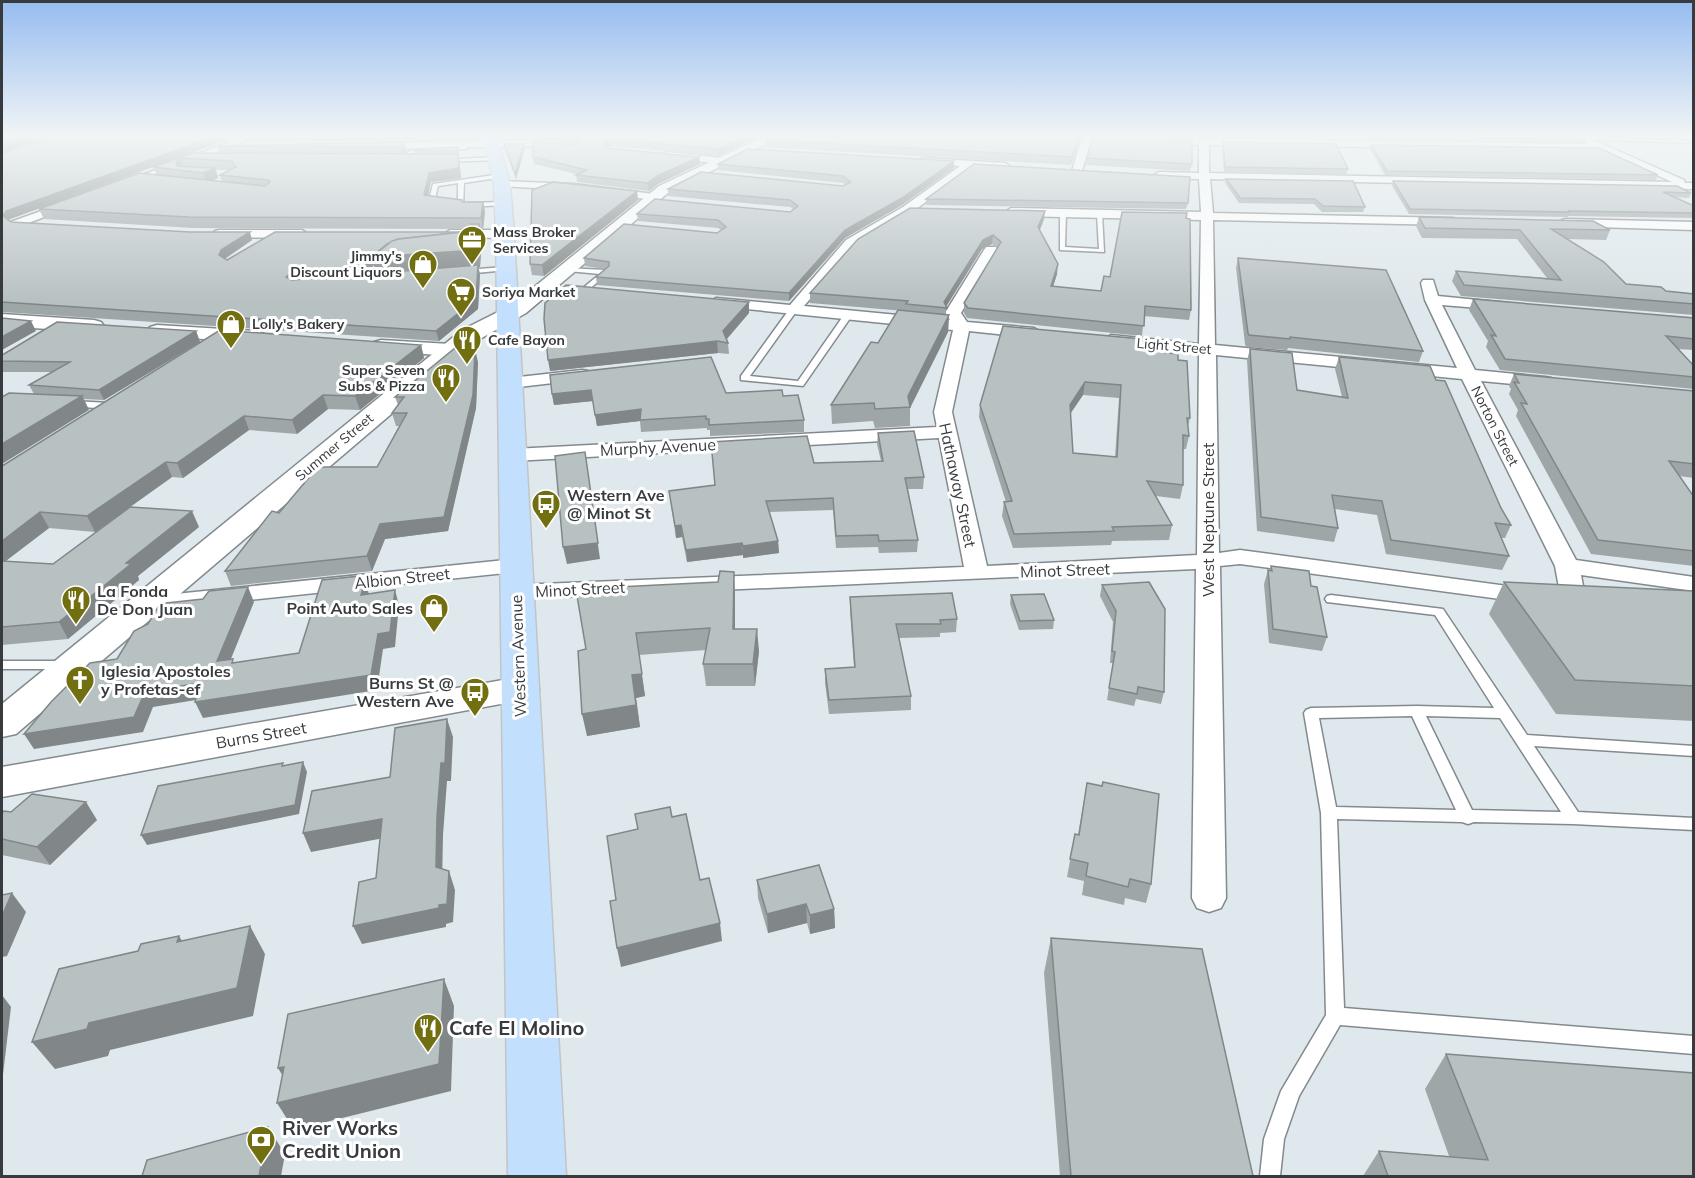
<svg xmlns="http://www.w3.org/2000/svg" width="1695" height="1178" font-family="Mulish,sans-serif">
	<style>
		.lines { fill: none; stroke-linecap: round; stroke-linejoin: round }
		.service-casing { stroke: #838a8e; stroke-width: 3 }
		.minor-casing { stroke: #838a8e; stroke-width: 3 }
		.tertiary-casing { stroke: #838a8e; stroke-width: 3 }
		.secondary-casing { stroke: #838a8e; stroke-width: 3 }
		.primary-casing { stroke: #c3c4c5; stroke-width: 3 }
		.service { fill: #fff; fill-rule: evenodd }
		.minor { fill: #fff; fill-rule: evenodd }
		.tertiary { fill: #fff; fill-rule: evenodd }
		.secondary { fill: #fff; fill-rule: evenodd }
		.primary { fill: #c3dffe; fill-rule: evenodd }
		.wall { fill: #9ea6a7; fill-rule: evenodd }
		.shaded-wall { fill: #818788 }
		.building { fill: #b8c1c2; stroke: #818788; stroke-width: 1.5; fill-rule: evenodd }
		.labels { text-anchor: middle; stroke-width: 6; stroke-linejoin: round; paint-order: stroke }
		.far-poi-label { font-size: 14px; font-weight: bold; fill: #383b3d; stroke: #fff; text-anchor: start }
		.far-street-label { font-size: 14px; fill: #383b3d; stroke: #fff }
		.street-label { font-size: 16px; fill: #383b3d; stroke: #fff }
		.poi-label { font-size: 16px; font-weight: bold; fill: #383b3d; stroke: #fff; text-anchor: start }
		.near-poi-label { font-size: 20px; font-weight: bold; fill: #383b3d; stroke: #fff; text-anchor: start }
	</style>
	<rect width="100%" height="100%" fill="#dfe8ec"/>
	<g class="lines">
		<g class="service-casing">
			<g id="service">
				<path d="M1579,137L1694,141V143L1581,139Z"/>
				<path d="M465,147L467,149L418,151L411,154L421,156L419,159L403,154L417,149Z"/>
				<path d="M496,157L498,160L443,162L440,160Z"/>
				<path d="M501,174L503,177L464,183L463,207L458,206V183L438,186L434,203L442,205L439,207L428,204L433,184Z"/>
				<path d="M503,202L505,205L468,207L465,205L468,203Z"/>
				<path d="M1063,211L1066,213L1065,247L1099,249L1097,214L1102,213L1104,252L1060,250V213Z"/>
				<path d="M505,267L508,269L507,270L465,274L462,272L465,270Z"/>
				<path d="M566,268L606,270L609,272L586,292L582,290L583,288L600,274L568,271L565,269Z"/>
				<path d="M791,307L798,309L750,376L798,381L846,312L853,314L803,386L741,380V376Z"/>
				<path d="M72,401L110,403L115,406L110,409L69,406L67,404Z"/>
				<path d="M1331,595L1443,609L1527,735L1694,746V756L1534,746L1578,812L1694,818V830L1573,824L1474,822L1468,824L1462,822L1337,819L1344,1008L1694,1036V1054L1340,1025L1299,1096L1284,1139L1280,1176H1260L1264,1139L1281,1091L1326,1015L1321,813L1304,713L1306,710L1311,708L1417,706L1494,708L1435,615L1327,602L1325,599L1327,596ZM1412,716L1456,810L1336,807L1319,718ZM1426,716L1500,718L1561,812L1472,810Z"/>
				<path d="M2,661H66L73,665L66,669H2Z"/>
			</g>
		</g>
		<g class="minor-casing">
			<g id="minor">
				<path d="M243,137H256L126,187L122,188L116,185Z"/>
				<path d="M1082,137H1092L1082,171L1077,174L1072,171Z"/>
				<path d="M1121,137L1587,144L1584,141L1589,138L1684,180L1685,183H1694V189H1691L1210,179L1213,213L1454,218V224L1450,225L1213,220L1215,345L1457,368L1425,300L1421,283L1423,280H1433L1438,296L1508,303L1510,306L1508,309L1503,310L1442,305L1475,370L1545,377L1551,378L1554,382L1551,386L1545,387L1481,381L1576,560L1694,577V591L1581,575L1586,602L1583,607L1574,609L1240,564L1220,566L1226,898L1221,908L1209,912L1197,908L1192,898L1196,569L516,599L507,597L504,592L507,587L516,585L964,567L939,438L513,461L506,459L503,455L506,451L513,449L937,427L934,412L953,330L716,306L709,302L716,298L790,305L846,240L903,207L960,166L919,163L918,161L923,158L1005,163L1010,166L1005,169L972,167L911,213L856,246L804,306L950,320L945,313L984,250L986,247H996L998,250L961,313L967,322L1034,328L1042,333L1034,338L969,331L952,412L987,566L1197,555L1199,353L1111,345L1103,340L1111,335L1199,344L1201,220L1011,216L1005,212L1011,208L1201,212L1199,179L1159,178L1154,175L1159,172L1199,173V145L1126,140ZM1209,145L1601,150L1672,182L1209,173ZM1216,355L1462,379L1555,566L1560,593L1240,550L1219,553Z"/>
				<path d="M544,140L566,143L571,146L566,149L544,146L373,149L368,146L373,143Z"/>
				<path d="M668,152L722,158L727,161L722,164L664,157V153Z"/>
				<path d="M502,181L574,184L654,194L660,197L654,200L574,190L498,186V182Z"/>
				<path d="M72,200L78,203L76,205L2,233V225Z"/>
				<path d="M1566,219L1694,222V230L1562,226L1560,223L1562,220Z"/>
				<path d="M219,230H302L308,234L302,238L215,237L213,234L215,231Z"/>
				<path d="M450,230H505L511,234L505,238L446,237L444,234Z"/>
				<path d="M582,370L588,371L591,375L588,379L510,388L504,387L501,383L504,379L510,378Z"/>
				<path d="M515,559L523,561L527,566L523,571L146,611L137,609L134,604L137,599L146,597Z"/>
			</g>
		</g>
		<g class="tertiary-casing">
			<g id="tertiary">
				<path d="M2,314L94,320L101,322L104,326L101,330L94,332L2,326Z"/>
				<path d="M157,325L256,331L263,333L266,337L263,341L256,343L150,335L147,331L150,327Z"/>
				<path d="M381,340L450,344L457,346L460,350L457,354L450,356L374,350L371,346L374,342Z"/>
			</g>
		</g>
		<g class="secondary-casing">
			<g id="secondary">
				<path d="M763,137H780L669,192L526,313L478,340L16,734L2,737V704L462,330L512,305L659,186Z"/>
				<path d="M520,677L533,680L539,689L533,698L2,797V767Z"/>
			</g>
		</g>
		<g class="primary-casing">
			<path id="primary" d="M484,137H497L510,184L514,234L566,1176H508L496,234L494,184Z"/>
		</g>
		<use href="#service" class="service"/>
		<use href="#minor" class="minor"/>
		<use href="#tertiary" class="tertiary"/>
		<use href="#secondary" class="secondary"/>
		<use href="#primary" class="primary"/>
	</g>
	<g class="wall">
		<path d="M57,137H235L10,219L9,221L11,222L252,240L225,259L227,260L472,230V229L193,228L44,219L39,209L156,174L153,167L193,153H219L217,146L404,142L406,150L403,154H415L414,150L458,147L461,178L431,182L428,196L462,202H483L485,212L483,229H480L482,240L480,267H478L480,274L478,309L439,341L2,312V153ZM216,170H229L220,175L222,182L212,180L218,178ZM374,265L377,273L368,274V271Z"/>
		<path d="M238,137H483L482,139L245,142Z"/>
		<path d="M501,137H528V138H502Z"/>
		<path d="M534,137H758L718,156L611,146L606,147L699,157L700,164L658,184L649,191L577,182L576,174L534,164L533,157L574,145L577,143L575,142L535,138Z"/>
		<path d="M1080,137L1071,165L765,147V140Z"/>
		<path d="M1219,137H1330L1329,138Z"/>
		<path d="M1362,137H1580L1578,142L1363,138Z"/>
		<path d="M1223,142L1348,169L1346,175L1224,173L1222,147Z"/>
		<path d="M504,144L525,148L516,179L505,149Z"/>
		<path d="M1371,145L1658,175L1656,180L1385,175L1370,149Z"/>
		<path d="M1087,158L1192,164L1190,171L1086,165Z"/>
		<path d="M954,161V168L902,205L845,238L789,301L597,285L596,277L605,269L585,266L584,258L717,233L721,230L718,228L638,221L637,214L790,212L793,209L790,207L668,196V189L843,186L846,185L843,183L718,170V164Z"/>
		<path d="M1226,179L1365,207L1363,212H1322L1314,204L1239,203L1225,183Z"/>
		<path d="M1393,181L1691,193L1689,198L1675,197L1694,206V218L1568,216V217L1409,214L1392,186Z"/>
		<path d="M637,191L638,200L544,276L532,275L530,264Z"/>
		<path d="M926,199L1188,203L1186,209L926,205Z"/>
		<path d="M1419,217L1610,230L1606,240L1567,239L1626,284L1666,291L1694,294V315L1461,296L1452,281L1456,271L1547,278L1517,239L1422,238L1416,226Z"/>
		<path d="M1186,218L1191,310L1189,320L1144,316L1142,336L967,318L964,313V303L997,248L992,244L982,249L946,307V315H949L948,332L910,408V426L875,428L873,421L832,424L831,405L878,343L905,311L810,303V293L1044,219L1040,230L1057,274L1053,287L1101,291L1110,277Z"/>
		<path d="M1238,258L1423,351L1419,362L1288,348L1287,350L1246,347L1245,344L1236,268Z"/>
		<path d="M1473,299L1694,318V350L1678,349L1694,366V389L1500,370L1486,347L1488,341L1469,310Z"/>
		<path d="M749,302V313L727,339L728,343L729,354L718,353L550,371Z"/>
		<path d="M196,331L200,342L104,400L84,399L89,410L34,394L29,385L52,372H2V355Z"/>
		<path d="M421,345L424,358L360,410L328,409L297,434L249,430L183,478L172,477L95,532L49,528L5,561L53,564L199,527L138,576L139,580L68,639L2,645V466Z"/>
		<path d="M1250,349L1297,390L1342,397L1335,369L1339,357L1436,380L1501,508L1511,525L1505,538H1501L1509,556L1502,570L1386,554L1377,515L1335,509L1338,528L1334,542L1257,531L1247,360Z"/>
		<path d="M1141,350L1178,360L1190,418L1188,426L1189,436L1186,449H1183V485L1180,499L1156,496L1172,525L1169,540L1112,541L1111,545L1013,548L1002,516L1004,502H1006L979,417L980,405ZM1083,395L1119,398L1115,457L1073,453L1070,414Z"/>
		<path d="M478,362L476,408L448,531L385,539L372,571L231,586L225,571L279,513L377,467L399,426H396L392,413L398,405L395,397Z"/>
		<path d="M1514,374L1694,391V478L1679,476L1694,497V566L1591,554L1516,416L1518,410L1509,394L1511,389L1509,386Z"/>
		<path d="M726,393L783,396L804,420V432L710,436V430H707V428L641,432L640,421L597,426L593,401L554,405L552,394Z"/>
		<path d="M878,433L924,477L923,489H908L918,540L917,552L879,553L878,547L836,548L833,510L769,512L778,541L779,553L743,558V555L687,562L682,537L676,538L669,491L715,485L814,463L881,461L877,444Z"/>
		<path d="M1271,566L1311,586L1327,637L1322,651L1269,643L1264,584L1268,570H1270Z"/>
		<path d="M1504,582L1694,591V721L1556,714L1489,614Z"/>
		<path d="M1102,585L1164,692L1161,704L1136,699L1134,706L1107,700L1113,663H1110L1113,622L1100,596Z"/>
		<path d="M735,593V629L759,651L755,686H706L703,664L706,650L639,655L645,696L636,698L640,727L587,736L586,649Z"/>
		<path d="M1011,595L1054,620L1053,629L1019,630L1010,604Z"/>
		<path d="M850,597L957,619L956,632L940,633V637L899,638L911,696V710L829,714L825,683V669L854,667L850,610Z"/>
		<path d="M1087,783L1151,884L1146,903L1125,898L1124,905L1082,895L1084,881L1067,877L1075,834L1078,835Z"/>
		<path d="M11,812L97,820L50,865L2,855V813Z"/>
		<path d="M757,880L834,909L835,928L810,934L807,923L768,933L758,898Z"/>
		<path d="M1051,938L1253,1176H1060L1044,973Z"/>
		<path d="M1446,1054L1694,1176H1363L1379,1151L1449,1156L1425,1089Z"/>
	</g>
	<g class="shaded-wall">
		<path d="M26,137H52L2,152V144Z"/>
		<path d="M214,137H235L10,219L7,224L3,216L6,211Z"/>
		<path d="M744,137H758L718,156V149Z"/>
		<path d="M1079,137H1080L1071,165L1072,157Z"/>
		<path d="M610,139L611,146L605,148L604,141Z"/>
		<path d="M404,142L406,150L402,155L400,147Z"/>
		<path d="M524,144L525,148L516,179L515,174Z"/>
		<path d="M458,154L461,178L431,182L426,205L424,195L429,173Z"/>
		<path d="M699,157L700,164L658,184L649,191L648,183L657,176Z"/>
		<path d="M180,158L183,168L181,170L176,162Z"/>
		<path d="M954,161V168L902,205L845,238L789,301V293L845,230Z"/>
		<path d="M215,168L218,178L207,183L203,173Z"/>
		<path d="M637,191L638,200L544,276L542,265Z"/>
		<path d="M483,202L485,212L483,229L481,218Z"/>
		<path d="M1045,211L1044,219L1037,236L1038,227Z"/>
		<path d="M479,224L482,240L480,267H478L480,274L478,309L439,341L436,331L377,274L374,265L368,271L365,262L387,244L477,250Z"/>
		<path d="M250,232L252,240L224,259L219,255L221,250Z"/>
		<path d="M993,235L992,244L982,249L945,308L944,302L983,240Z"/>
		<path d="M1058,264L1057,274L1050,296L1051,286Z"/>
		<path d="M366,266L368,275L289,286L286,277L292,272Z"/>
		<path d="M749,302V313L724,342L723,331Z"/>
		<path d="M949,315L948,332L910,408L908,396Z"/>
		<path d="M31,321L36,331L2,350V337Z"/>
		<path d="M196,331L200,342L104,400L99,390Z"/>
		<path d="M717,341L718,353L550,371L548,360Z"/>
		<path d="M421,345L424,358L360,410L355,396Z"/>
		<path d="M475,349L478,362L476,408L448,531L385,539L372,571L367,556L380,524Z"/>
		<path d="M1085,382L1083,395L1068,417L1070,405Z"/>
		<path d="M591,390L593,401L554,405L552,394Z"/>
		<path d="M323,395L328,409L297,434L292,420Z"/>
		<path d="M82,396L89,410L2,464V444Z"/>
		<path d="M641,409L640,421L597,426L595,415Z"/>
		<path d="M244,416L249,430L183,478L177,463Z"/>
		<path d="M585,452L600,559L567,564L563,547Z"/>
		<path d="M166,462L172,477L95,532L87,516Z"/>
		<path d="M192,511L199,527L138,576L139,580L68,639L59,622L126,563Z"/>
		<path d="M40,512L49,528L2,564V541Z"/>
		<path d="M681,525L682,537L676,538L675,526Z"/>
		<path d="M778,541L779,553L743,558V546Z"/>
		<path d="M742,543L743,555L687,562L686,550Z"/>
		<path d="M734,572L735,593V651L733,629Z"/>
		<path d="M360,576L364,587L365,582L370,597L366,609L357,583Z"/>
		<path d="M248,587L254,602L224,676L217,661Z"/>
		<path d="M395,590L399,605L395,647L383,649L377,690L203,718L195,702L378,634Z"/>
		<path d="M757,629L759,651L755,686L753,664Z"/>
		<path d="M636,633L645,696L636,698L640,727L587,736L582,714L632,675Z"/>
		<path d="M200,683L208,698L153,707L143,732L34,749L24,734L145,692Z"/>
		<path d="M447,719L453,737L451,781H447L443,835L442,885L436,867L437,817L441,763Z"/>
		<path d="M303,762L307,772L299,814L147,845L141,835Z"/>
		<path d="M86,802L97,820L50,865L37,847Z"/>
		<path d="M382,819L389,837L311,852L303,833Z"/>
		<path d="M449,871L455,890L453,922L446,924V927L362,944L353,926Z"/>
		<path d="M12,893L26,912L7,956L2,957V916Z"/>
		<path d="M806,904L807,923L768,933L767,914Z"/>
		<path d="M834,909L835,928L810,934V915Z"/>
		<path d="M720,923L722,941L621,967L617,948Z"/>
		<path d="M250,926L265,954L253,1016L110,1050L108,1056L55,1069L32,1042L89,1023Z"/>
		<path d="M179,936L196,963L177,942Z"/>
		<path d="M444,979L454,1006L451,1091L294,1130L277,1103Z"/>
		<path d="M2,995L11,1007L2,1083Z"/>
		<path d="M284,1067L294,1095L278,1068Z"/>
		<path d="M268,1127L285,1154L281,1176H259Z"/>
	</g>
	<g class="building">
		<path d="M2,137H26L2,144Z"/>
		<path d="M57,137H214L6,211L3,216L11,222L190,232H250L221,250L219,255L227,260L275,232H463L398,239L387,244L365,262L366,266L292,272L286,277L292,280L478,265L476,299L436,331L2,302V153Z"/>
		<path d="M577,137H744L718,149L610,139L604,141L606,148L699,157L657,176L648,183L576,175L587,170L533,157V141L574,145L581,139Z"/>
		<path d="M772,137H1079L1072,157L765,140Z"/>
		<path d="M1093,137H1145L1192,140V164L1087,158Z"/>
		<path d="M404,142L400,147L217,146Z"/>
		<path d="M1223,142L1336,144L1348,169L1225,167Z"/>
		<path d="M504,144H524L515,174Z"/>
		<path d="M1371,145L1599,148L1658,175L1387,171Z"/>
		<path d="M458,147V151L414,150L417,149Z"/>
		<path d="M748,149L954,161L902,198L845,230L789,293L596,277L609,266V262L584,258L624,224L717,233L726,227L718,220L637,214L655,199L790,212L798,206L790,200L668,189L701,172L843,186L851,182L843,176L718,164Z"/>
		<path d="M193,153L458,154L459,168L429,173L424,195L462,200V202H483L481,218L189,217L39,209L139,173L265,186L270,182L268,180L220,175L236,167L232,161L180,158L176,162L177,166L215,168L203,173L153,167Z"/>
		<path d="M974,164L1190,177L1188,203L926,199Z"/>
		<path d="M1226,179L1353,181L1365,207L1323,206L1315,199L1240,198Z"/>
		<path d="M1393,181L1677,186L1691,193L1663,192L1694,206V213L1568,211L1570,212L1410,209Z"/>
		<path d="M553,182L637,191L542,265L530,264L532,190Z"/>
		<path d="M910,208L1045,211L1038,227L1058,264L1051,286L1101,291L1104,276L1110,277L1122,212L1187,213L1186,218L1190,219L1191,310L1145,306L1144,326L968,308L964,303L1001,242L993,235L983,240L944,302L947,308L906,304L908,301L810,293L858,239Z"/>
		<path d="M1419,217L1593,221L1610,230L1551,229L1604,262L1626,284L1661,287L1666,291L1694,294V304L1464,285L1456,271L1561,280L1520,230L1425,228Z"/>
		<path d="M471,224H479L477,250L372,257L392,241L399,239L472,231L475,227Z"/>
		<path d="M1238,258L1386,270L1423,351L1290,337V339L1249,335L1248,333Z"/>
		<path d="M566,285L749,302L723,331L728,343L717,341L548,360L544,319L545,303Z"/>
		<path d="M1473,299L1694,318V339L1666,336L1694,366V377L1505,359L1491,335L1496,336Z"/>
		<path d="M898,310L949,315L908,396L910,407L875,409L874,403L831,405L871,342L878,343Z"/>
		<path d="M2,318L31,321L2,337Z"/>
		<path d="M57,322L196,331L99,390L29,385L70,362L2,361V355L4,354Z"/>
		<path d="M1003,326L1142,339L1141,350L1178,354V360L1187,361L1190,418H1187L1189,436L1183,435V485L1147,481L1172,525L1112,527L1114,531L1014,534L1004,502L1012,501L980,405ZM1085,382L1121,385L1117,457L1073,453L1070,405Z"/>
		<path d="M220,330L421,345L355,396L323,395L292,420L244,416L177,463L166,462L87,516L40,512L2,541V466Z"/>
		<path d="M455,348L475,349L473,395L444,517L380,524L367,556L225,571L272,511L279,513L311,475L320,467H377L407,413H392L404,397H395Z"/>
		<path d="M1250,349L1292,353L1297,390L1348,398L1339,357L1430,366L1436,380L1445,381L1501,508L1511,525L1495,523L1509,556L1391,540L1382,501L1332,495L1338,528L1261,517Z"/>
		<path d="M711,357L726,393L782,390L783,396L798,395L804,420L709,425V419H706V416L640,420L641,409L595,415L591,390L552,394L550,375Z"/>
		<path d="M1514,374L1694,391V464L1669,461L1694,497V551L1598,540L1521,403L1527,404L1514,382L1519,383Z"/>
		<path d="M9,393L82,396L2,444V397Z"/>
		<path d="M914,431L924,477L905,478L918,540L879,541L878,535L836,536L833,498L766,501L778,541L743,546L742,543L686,550L681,525L675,526L669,491L715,485L711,442L807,436L814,463L883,461L878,433Z"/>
		<path d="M585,452L598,543L563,547L555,456Z"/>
		<path d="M130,507L192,511L126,563L131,564L59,622L2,627V561L53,564Z"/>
		<path d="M1271,566L1309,571L1311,586L1317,587L1327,637L1273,629L1268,570L1272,571Z"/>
		<path d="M720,571L734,572L733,629H757L753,664H703L710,628L636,633L642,674L632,675L636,705L582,714L578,651L586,649L577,596L597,588L718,582Z"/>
		<path d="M360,576L357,583L365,582L361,595L395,590L390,632L378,634L371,675L195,702L200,683L145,692L134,717L24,734L51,702L90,663L117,659L134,631L148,624L158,607L166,603L203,599L209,591L248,587L217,661L233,659L232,663L299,653L322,580Z"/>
		<path d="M1149,582L1165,609L1164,692L1138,687L1137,694L1109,688L1115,652L1112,651L1116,611L1102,585Z"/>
		<path d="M1504,582L1694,591V686L1575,680Z"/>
		<path d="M952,593L957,619L940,620L941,624H896L911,696L829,700L825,669L855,667L850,597Z"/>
		<path d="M1044,594L1054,620L1020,621L1011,595Z"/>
		<path d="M447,719L445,763H441L437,817L436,867L449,871L447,904L439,905V908L353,926L359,882L376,878L382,819L303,833L312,791L390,777L395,728Z"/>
		<path d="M303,762L295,805L141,835L158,786L283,763L282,766Z"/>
		<path d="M1103,782L1159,794L1151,884L1130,879L1128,887L1086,876L1088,863L1070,859L1075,834L1079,835L1087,783L1102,786Z"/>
		<path d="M32,794L86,802L37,847L2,839V813L4,811L11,812Z"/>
		<path d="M670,807L672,817L686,814L700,880L709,878L720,923L617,948L610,901L616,900L607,836L638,829L635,814Z"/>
		<path d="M819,865L834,909L810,915L806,904L767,914L757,880Z"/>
		<path d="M12,893L2,916V895Z"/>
		<path d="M250,926L237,988L89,1023L87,1029L32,1042L59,969L138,951L141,944L179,936L177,942Z"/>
		<path d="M1051,938L1202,949L1253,1176H1071Z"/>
		<path d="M444,979L439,1064L277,1103L284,1067L278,1068L288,1014Z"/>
		<path d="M1446,1054L1694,1073V1176H1388L1379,1151L1488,1160Z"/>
		<path d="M268,1127L259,1176H142L147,1160Z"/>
	</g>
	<linearGradient id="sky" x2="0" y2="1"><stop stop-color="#96bcf0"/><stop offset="0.45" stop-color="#f1f5f6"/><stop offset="1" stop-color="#f1f5f6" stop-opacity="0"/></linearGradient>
	<rect width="1695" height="302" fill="url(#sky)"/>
	<defs>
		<g id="office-pin" transform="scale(1.5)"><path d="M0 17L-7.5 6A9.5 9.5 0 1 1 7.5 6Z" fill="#726f11" stroke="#fff"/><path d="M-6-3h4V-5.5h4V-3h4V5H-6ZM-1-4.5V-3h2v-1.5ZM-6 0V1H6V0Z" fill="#fff"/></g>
		<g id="shop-pin" transform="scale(1.5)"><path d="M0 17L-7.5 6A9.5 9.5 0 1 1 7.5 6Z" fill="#726f11" stroke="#fff"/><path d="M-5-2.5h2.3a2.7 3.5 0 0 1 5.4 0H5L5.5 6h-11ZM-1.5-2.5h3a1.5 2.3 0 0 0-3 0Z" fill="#fff"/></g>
		<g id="supermarket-pin" transform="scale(1.5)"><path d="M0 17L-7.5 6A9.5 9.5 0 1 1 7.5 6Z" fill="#726f11" stroke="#fff"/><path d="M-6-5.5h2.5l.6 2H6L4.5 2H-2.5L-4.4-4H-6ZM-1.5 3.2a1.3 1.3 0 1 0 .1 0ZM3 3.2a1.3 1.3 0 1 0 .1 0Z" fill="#fff"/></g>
		<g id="restaurant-pin" transform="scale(1.5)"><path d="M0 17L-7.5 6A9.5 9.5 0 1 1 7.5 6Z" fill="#726f11" stroke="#fff"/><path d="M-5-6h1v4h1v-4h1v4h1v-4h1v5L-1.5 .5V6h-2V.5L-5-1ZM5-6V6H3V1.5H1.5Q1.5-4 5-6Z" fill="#fff"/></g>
		<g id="bus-pin" transform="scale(1.5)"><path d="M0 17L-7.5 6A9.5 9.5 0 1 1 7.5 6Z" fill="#726f11" stroke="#fff"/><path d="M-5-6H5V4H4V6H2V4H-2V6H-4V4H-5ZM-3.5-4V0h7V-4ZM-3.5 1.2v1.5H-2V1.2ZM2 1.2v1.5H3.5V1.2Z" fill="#fff"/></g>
		<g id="church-pin" transform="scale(1.5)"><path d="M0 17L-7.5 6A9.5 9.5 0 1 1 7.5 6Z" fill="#726f11" stroke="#fff"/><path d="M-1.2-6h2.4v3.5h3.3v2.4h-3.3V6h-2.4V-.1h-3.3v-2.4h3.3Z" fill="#fff"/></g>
		<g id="bank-pin" transform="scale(1.5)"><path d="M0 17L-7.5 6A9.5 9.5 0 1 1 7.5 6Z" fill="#726f11" stroke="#fff"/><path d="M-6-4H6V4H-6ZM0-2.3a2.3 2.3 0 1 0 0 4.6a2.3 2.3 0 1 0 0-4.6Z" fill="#fff"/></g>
	</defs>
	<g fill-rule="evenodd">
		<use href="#office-pin" x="472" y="240"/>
		<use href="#shop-pin" x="423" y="264"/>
		<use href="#supermarket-pin" x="461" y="292"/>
		<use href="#shop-pin" x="231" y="324"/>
		<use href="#restaurant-pin" x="467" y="340"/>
		<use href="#restaurant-pin" x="446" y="378"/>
		<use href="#bus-pin" x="546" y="504"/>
		<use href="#restaurant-pin" x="76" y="600"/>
		<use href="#shop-pin" x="434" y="608"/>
		<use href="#church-pin" x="80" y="680"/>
		<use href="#bus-pin" x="475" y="692"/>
		<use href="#restaurant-pin" x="428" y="1028"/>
		<use href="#bank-pin" x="261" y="1140"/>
	</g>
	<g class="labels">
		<g class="far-poi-label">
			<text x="493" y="237">Mass Broker<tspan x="493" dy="16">Services</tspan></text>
			<text x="402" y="261" text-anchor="end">Jimmy's<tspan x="402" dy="16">Discount Liquors</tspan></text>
			<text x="482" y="297">Soriya Market</text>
			<text x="252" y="329">Lolly's Bakery</text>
			<text x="488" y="345">Cafe Bayon</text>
			<text x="425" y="375" text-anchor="end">Super Seven<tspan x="425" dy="16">Subs &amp; Pizza</tspan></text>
		</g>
		<g class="far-street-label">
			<text transform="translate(1174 346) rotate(5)" y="5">Light Street</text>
			<text transform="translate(1495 426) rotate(63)" y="5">Norton Street</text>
			<text transform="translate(334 447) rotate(-40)" y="5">Summer Street</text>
		</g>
		<g class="street-label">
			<text transform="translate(658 447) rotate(-3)" y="6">Murphy Avenue</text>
			<text transform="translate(958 485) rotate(78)" y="6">Hathaway Street</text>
			<text transform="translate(1208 520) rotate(-90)" y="6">West Neptune Street</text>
			<text transform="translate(1065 570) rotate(-2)" y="6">Minot Street</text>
			<text transform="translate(402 578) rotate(-6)" y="6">Albion Street</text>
			<text transform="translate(580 589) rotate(-3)" y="6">Minot Street</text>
			<text transform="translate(518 656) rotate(-92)" y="6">Western Avenue</text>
			<text transform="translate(261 735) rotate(-10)" y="6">Burns Street</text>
		</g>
		<g class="poi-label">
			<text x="567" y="501">Western Ave<tspan x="567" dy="18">@ Minot St</tspan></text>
			<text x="97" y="597">La Fonda<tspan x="97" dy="18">De Don Juan</tspan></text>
			<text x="413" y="614" text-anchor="end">Point Auto Sales</text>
			<text x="101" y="677">Iglesia Apostoles<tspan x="101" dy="18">y Profetas-ef</tspan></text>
			<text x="454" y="689" text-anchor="end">Burns St @<tspan x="454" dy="18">Western Ave</tspan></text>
		</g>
		<g class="near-poi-label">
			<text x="449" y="1035">Cafe El Molino</text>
			<text x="282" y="1135">River Works<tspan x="282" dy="23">Credit Union</tspan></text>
		</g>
	</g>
	<rect width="1695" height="1178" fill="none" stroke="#383b3d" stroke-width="6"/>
</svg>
